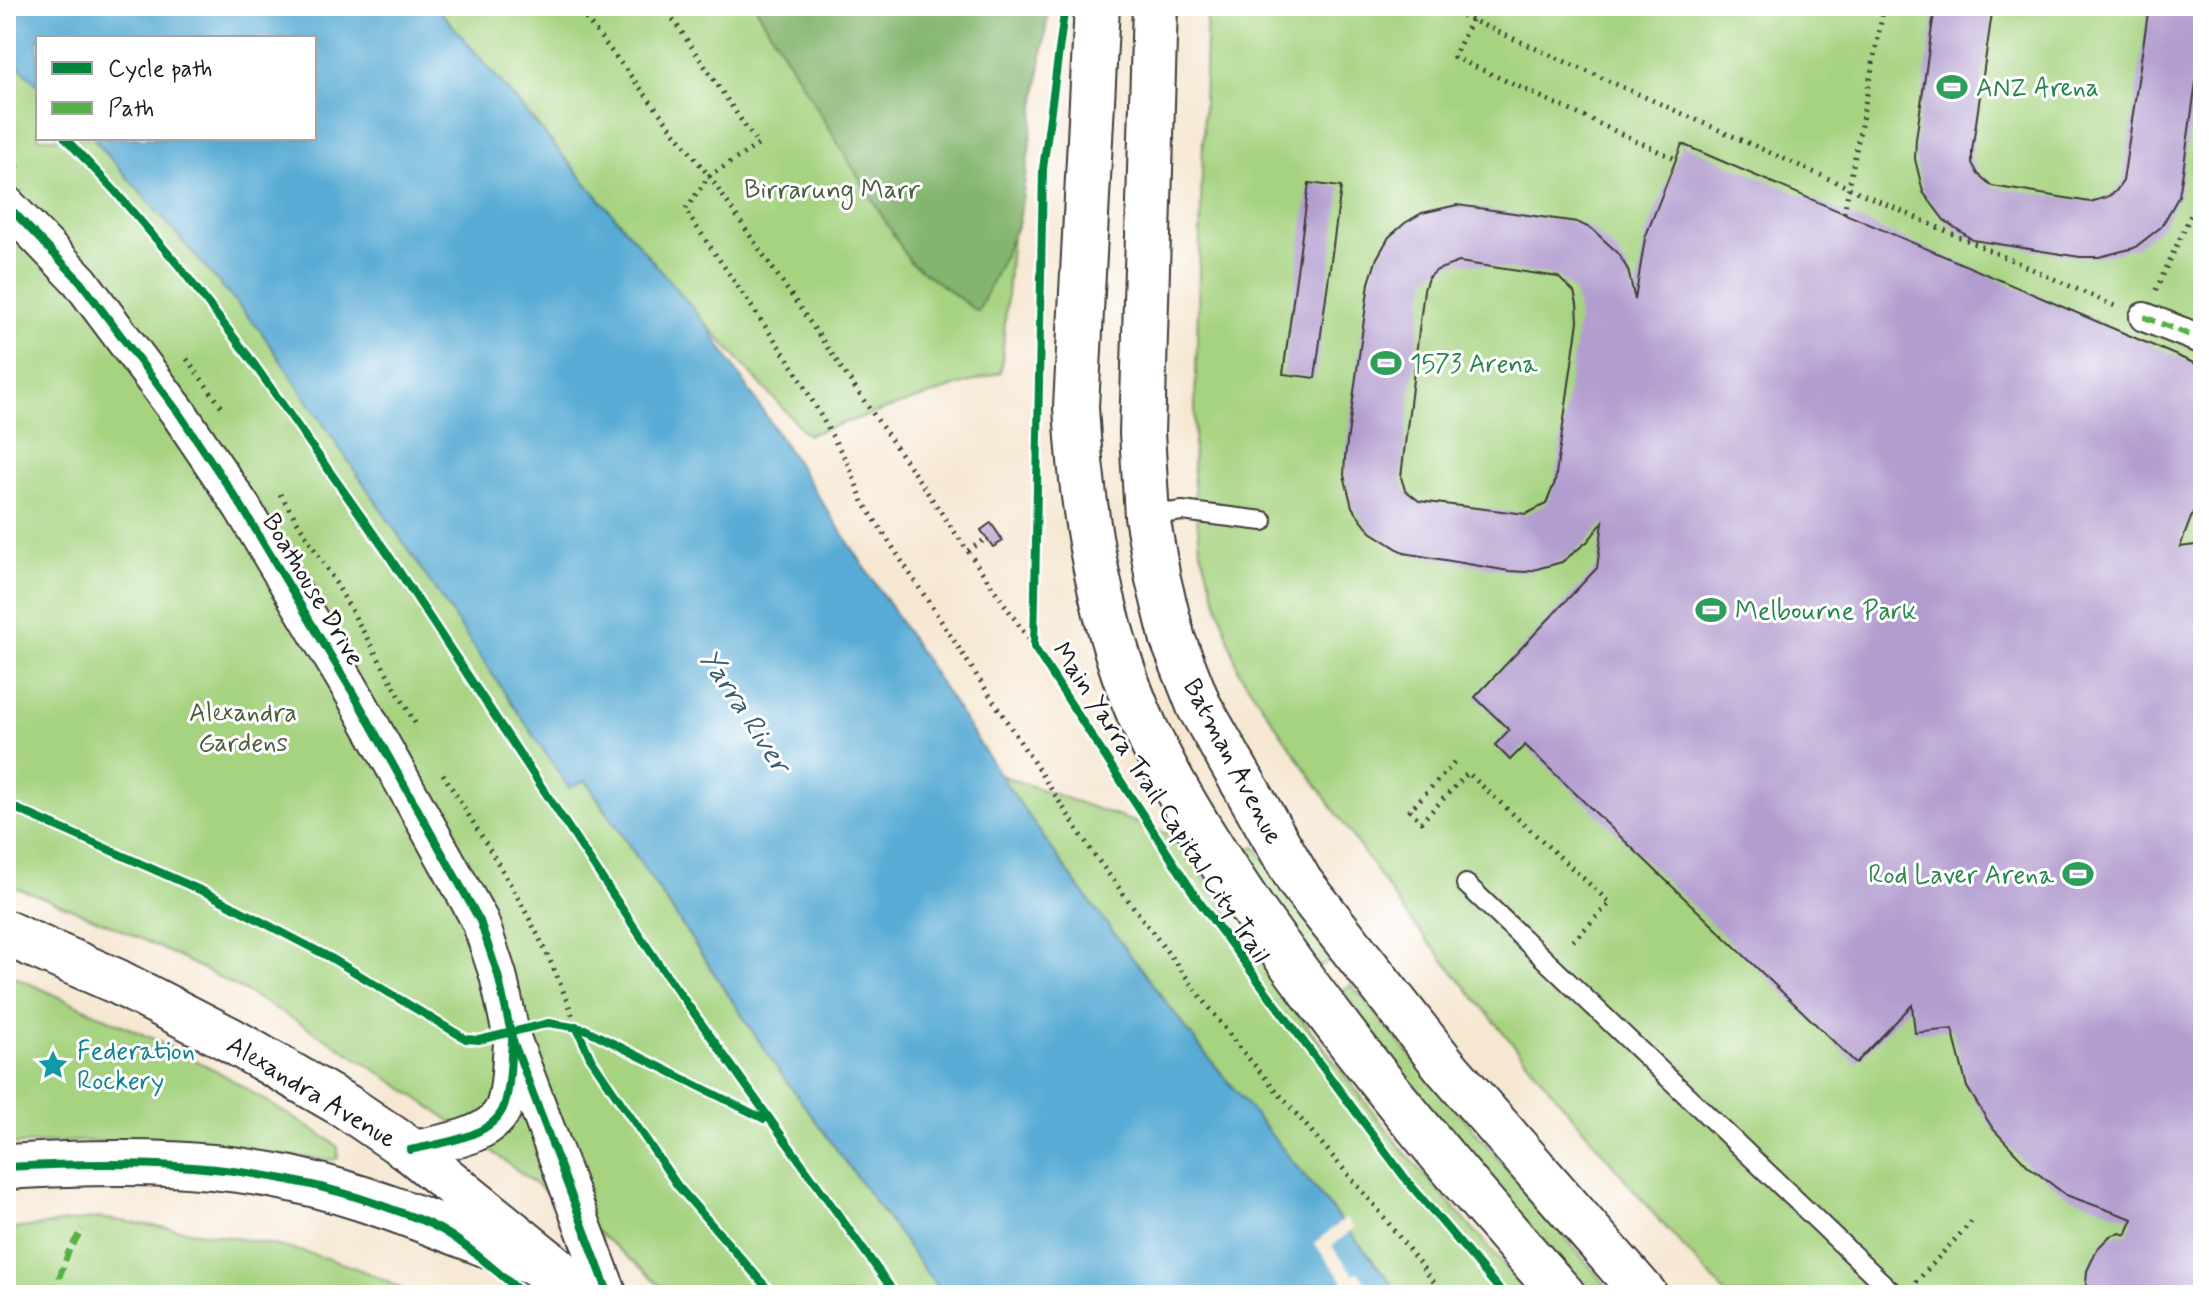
<svg xmlns="http://www.w3.org/2000/svg" width="2209" height="1301" font-family="Mynerve,sans-serif">
	<style>
		.green { fill: #a6d380; stroke: #61784e; stroke-width: 2 }
		.forest { fill: #84b56e; stroke: #506845; stroke-width: 2 }
		.water { fill: #59abd4; stroke: #3a6478; stroke-width: 2 }
		.pier { fill: #f6e7d1 }
		.building { fill: #b29dcf; fill-rule: evenodd }
		.lines { fill: none; stroke-linecap: round; stroke-linejoin: round }
		.service-casing { stroke: #3d3a37; stroke-width: 22 }
		.pedestrian-casing { stroke: #3d3a37; stroke-width: 32 }
		.minor-casing { stroke: #3d3a37; stroke-width: 40 }
		.tertiary-casing { stroke: #3d3a37; stroke-width: 48 }
		.trunk-casing { stroke: #3d3a37; stroke-width: 48 }
		.path { stroke: #3d3a37; stroke-width: 5; stroke-dasharray: 2 6; stroke-linecap: butt }
		.service { stroke: #fff; stroke-width: 18 }
		.pedestrian { stroke: #fff; stroke-width: 28 }
		.minor { stroke: #fff; stroke-width: 36 }
		.tertiary { stroke: #fff; stroke-width: 44 }
		.trunk { stroke: #fff; stroke-width: 44 }
		.quiet { stroke: #55b145; stroke-width: 6; stroke-dasharray: 12 6; stroke-linecap: butt }
		.cycleway-casing { stroke: #fff; stroke-width: 13 }
		.cycleway { stroke: #00873e; stroke-width: 8 }
		.labels { text-anchor: middle; stroke-width: 6; stroke-linejoin: round; paint-order: stroke }
		.leisure-label { font-size: 26px; fill: #27864d; stroke: #fff; text-anchor: start }
		.park-label { font-size: 26px; fill: #4c5c3f; stroke: #fff }
		.street-label { font-size: 26px; fill: #1c1c1c; stroke: #fff }
		.culture-label { font-size: 26px; fill: #0d838f; stroke: #fff; text-anchor: start }
		.water-label { font-size: 28px; font-style: italic; fill: #375c6f; stroke: #fff }
	</style>
	<rect width="100%" height="100%" fill="#fff"/>
	<filter id="ink" filterUnits="userSpaceOnUse"><feTurbulence type="fractalNoise" baseFrequency=".0125" numOctaves="2"/><feDisplacementMap in="SourceGraphic" scale="16" xChannelSelector="R" yChannelSelector="G"/><feConvolveMatrix kernelMatrix="1 2 1 2 8 2 1 2 1" color-interpolation-filters="sRGB"/></filter>
	<filter id="wash" filterUnits="userSpaceOnUse"><feTurbulence type="fractalNoise" baseFrequency=".006" numOctaves="4" result="noise"/><feDisplacementMap in="SourceGraphic" scale="32" xChannelSelector="R" yChannelSelector="G"/><feGaussianBlur stdDeviation="1.8" result="paint"/><feColorMatrix in="noise" values="0 0 0 0 0 0 0 0 0 0 0 0 0 0 0 0 0 1.4 0 .05"/><feComposite in="paint" operator="in"/></filter>
	<g filter="url(#wash)">
		<rect width="100%" height="100%" fill="#f6e7d1"/>
		<g class="green">
			<path d="M436,6H1030L1001,372L807,435L706,324Z"/>
			<path d="M1207,6H2203V1295H1727L1653,1213L1407,916L1239,672L1200,548L1193,475Z"/>
			<path d="M6,54L38,85V138H93L260,330L569,787L585,780L777,1068L943,1295H670C627,1253 578,1217 530,1180C370,1057 197,951 6,884Z"/>
			<path d="M1000,775L1177,837L1285,997L1400,1147L1531,1295H1401L1204,1052L1075,882Z"/>
			<path d="M1255,846L1333,958L1318,968L1258,879L1247,850Z"/>
			<path d="M6,973L151,1038L217,1071L328,1139L338,1147V1158L332,1160L173,1143L81,1141L6,1145Z"/>
			<path d="M1351,985L1614,1295H1589L1562,1264L1404,1076L1338,993Z"/>
			<path d="M100,1218C200,1234 326,1242 412,1295H6V1230Z"/>
		</g>
		<path class="forest" d="M755,6H1049L1019,222L978,312L910,262Z"/>
		<path class="water" d="M6,6H436L706,324L1000,775L1075,882L1204,1052L1401,1295H943L777,1068L586,780L569,788L260,330L93,138H314V38H38V85L6,54Z"/>
		<path class="pier" d="M1346,1218L1354,1228L1332,1246L1353,1274L1358,1272L1375,1295H1347L1339,1285L1343,1281L1314,1243Z"/>
		<g id="blocks">
			<g class="building">
				<path d="M1935,6H1993L1972,151V163L1978,174L1992,186L2090,202L2107,197L2116,191L2123,181L2149,6H2203V35L2182,178L2179,196L2161,227L2134,248L2099,257H2080L1973,240L1944,220L1923,192L1915,159L1916,139Z"/>
				<path d="M1682,144L2203,367V486L2180,547L2203,544V1295H2085L2087,1271L2097,1249L2110,1236L2120,1233L2126,1235L2133,1219L2066,1195L2028,1166L1993,1129L1967,1087L1952,1029L1915,1033L1912,1005L1856,1063L1525,745L1510,760L1495,745L1509,730L1475,697L1597,568L1603,522L1588,541L1562,562L1526,572L1509,571L1404,553L1371,532L1352,507L1344,475L1345,457L1369,283L1377,258L1389,237L1405,223L1422,213L1457,205L1577,222L1592,229L1618,253L1628,270L1635,300L1645,238ZM1459,262L1558,277L1574,292L1577,304L1578,321L1555,482L1546,504L1526,514L1419,501L1405,490L1401,477L1424,290L1428,278L1437,270Z"/>
				<path d="M1309,183L1341,187L1315,378L1283,374Z"/>
				<path d="M991,523L1003,541L993,547L981,530Z"/>
			</g>
		</g>
	</g>
	<g filter="url(#ink)">
		<use href="#blocks" fill-opacity="0" stroke="#3d3a37" stroke-width="2"/>
		<g class="lines">
			<g class="service-casing">
				<g id="service">
					<path d="M1147,516L1182,511L1263,521"/>
					<path d="M1466,884L1895,1295"/>
				</g>
			</g>
			<g class="pedestrian-casing">
				<path id="pedestrian" d="M2144,317L2203,340"/>
			</g>
			<g class="minor-casing">
				<g id="minor">
					<path d="M6,204L80,281L178,412L242,507L353,693L480,921L498,975L512,1038L609,1295"/>
					<path d="M410,1150C439,1143 492,1138 504,1107C511,1088 510,1064 512,1044"/>
				</g>
			</g>
			<g class="tertiary-casing">
				<g id="tertiary">
					<path d="M1097,6L1076,407C1081,500 1095,591 1126,680C1155,763 1206,841 1255,913C1348,1047 1454,1173 1563,1295"/>
					<path d="M1155,6L1142,433L1147,516L1158,579L1173,640L1199,706L1300,882L1445,1066L1645,1295"/>
					<path d="M6,1167C100,1161 198,1159 291,1179C381,1199 468,1239 555,1271"/>
				</g>
			</g>
			<g class="trunk-casing">
				<path id="trunk" d="M6,933L118,982L229,1039L347,1107L410,1150L589,1295"/>
			</g>
			<g class="path">
				<path d="M576,6L709,176L1034,647"/>
				<path d="M664,6L758,145L709,176L685,210L794,368L849,466L863,502L1095,856L1239,1047L1376,1207L1444,1295"/>
				<path d="M1440,6L2117,307"/>
				<path d="M1471,20L1454,57L1676,159"/>
				<path d="M6,155L22,171"/>
				<path d="M1844,213L1884,6"/>
				<path d="M2156,290L2203,189"/>
				<path d="M187,359L221,406"/>
				<path d="M280,494L337,585L415,723"/>
				<path d="M968,551L987,538"/>
				<path d="M1454,763L1410,810L1421,822L1468,773L1610,903L1569,945"/>
				<path d="M443,774C493,855 546,935 576,1026"/>
				<path d="M1916,1282L1972,1221"/>
				<path d="M874,1295L888,1284"/>
			</g>
			<use href="#service" class="service"/>
			<use href="#pedestrian" class="pedestrian"/>
			<use href="#minor" class="minor"/>
			<use href="#tertiary" class="tertiary"/>
			<use href="#trunk" class="trunk"/>
			<g class="quiet">
				<path d="M2144,317L2203,340"/>
				<path d="M53,1295L68,1253L82,1229"/>
			</g>
			<g class="cycleway-casing">
				<g id="cycleway">
					<path d="M1065,6L1043,169L1034,647L1198,900L1408,1182L1504,1295"/>
					<path d="M65,138L114,190L179,266L249,357L385,550L658,963L896,1295"/>
					<path d="M6,204L80,281L178,412L242,507L353,693L480,921L498,975L512,1038L609,1295"/>
					<path d="M6,804L209,894L331,958L466,1039L479,1040L549,1023L585,1029L764,1119"/>
					<path d="M576,1026L590,1057L677,1185L773,1295"/>
					<path d="M410,1150C439,1143 493,1138 504,1106C511,1086 510,1062 512,1042"/>
					<path d="M6,1167C131,1160 256,1162 375,1203C396,1211 418,1217 438,1228C464,1241 501,1276 525,1295"/>
				</g>
			</g>
			<use href="#cycleway" class="cycleway"/>
		</g>
	</g>
	<defs>
		<g id="stadium-bare" transform="scale(2.4)"><path d="M0-5a6.5 5 0 1 0 0 10a6.5 5 0 1 0 0-10ZM-3.5-1.8h7v3.6h-7Z" fill="#2e9e5b" stroke="#fff" stroke-width="2.5" paint-order="stroke"/></g>
		<g id="sight-bare" transform="scale(2.4)"><path d="M0-6L1.8-2.2L6-1.7L2.9 1.2L3.7 5.4L0 3.3L-3.7 5.4L-2.9 1.2L-6-1.7L-1.8-2.2Z" fill="#0f9aa8" stroke="#fff" stroke-width="2.5" paint-order="stroke"/></g>
	</defs>
	<g fill-rule="evenodd">
		<use href="#stadium-bare" x="1952" y="87"/>
		<use href="#stadium-bare" x="1386" y="363"/>
		<use href="#stadium-bare" x="1711" y="610"/>
		<use href="#stadium-bare" x="2078" y="874"/>
		<use href="#sight-bare" x="53" y="1065"/>
	</g>
	<g class="labels">
		<g class="leisure-label">
			<text x="1976" y="96">ANZ Arena</text>
			<text x="1410" y="372">1573 Arena</text>
			<text x="1735" y="619">Melbourne Park</text>
			<text x="2054" y="883" text-anchor="end">Rod Laver Arena</text>
		</g>
		<g class="park-label">
			<text x="832" y="198">Birrarung Marr</text>
			<text x="243" y="721">Alexandra<tspan x="243" dy="30">Gardens</tspan></text>
		</g>
		<g class="street-label">
			<text transform="translate(314 589) rotate(59)" y="9">Boathouse Drive</text>
			<text transform="translate(1234 761) rotate(62)" y="9">Batman Avenue</text>
			<text transform="translate(1162 802) rotate(57)" y="9">Main Yarra Trail Capital City Trail</text>
			<text transform="translate(312 1091) rotate(31)" y="9">Alexandra Avenue</text>
		</g>
		<g class="culture-label">
			<text x="77" y="1059">Federation<tspan x="77" dy="30">Rockery</tspan></text>
		</g>
		<g class="water-label">
			<text transform="translate(746 710) rotate(57)" y="10">Yarra River</text>
		</g>
	</g>
	<rect width="2209" height="1301" fill="none" stroke="#fff" stroke-width="32"/>
	<rect x="36" y="36" width="280" height="104" fill="#ffffff" stroke="#a4a4a4" stroke-width="2"/>
	<rect x="52" y="62" width="40" height="12" fill="#00873e" stroke="#a4a4a4" stroke-width="2"/>
	<text x="108" y="76" font-size="24" fill="#1c1c1c">Cycle path</text>
	<rect x="52" y="102" width="40" height="12" fill="#55b145" stroke="#a4a4a4" stroke-width="2"/>
	<text x="108" y="116" font-size="24" fill="#1c1c1c">Path</text>
</svg>
